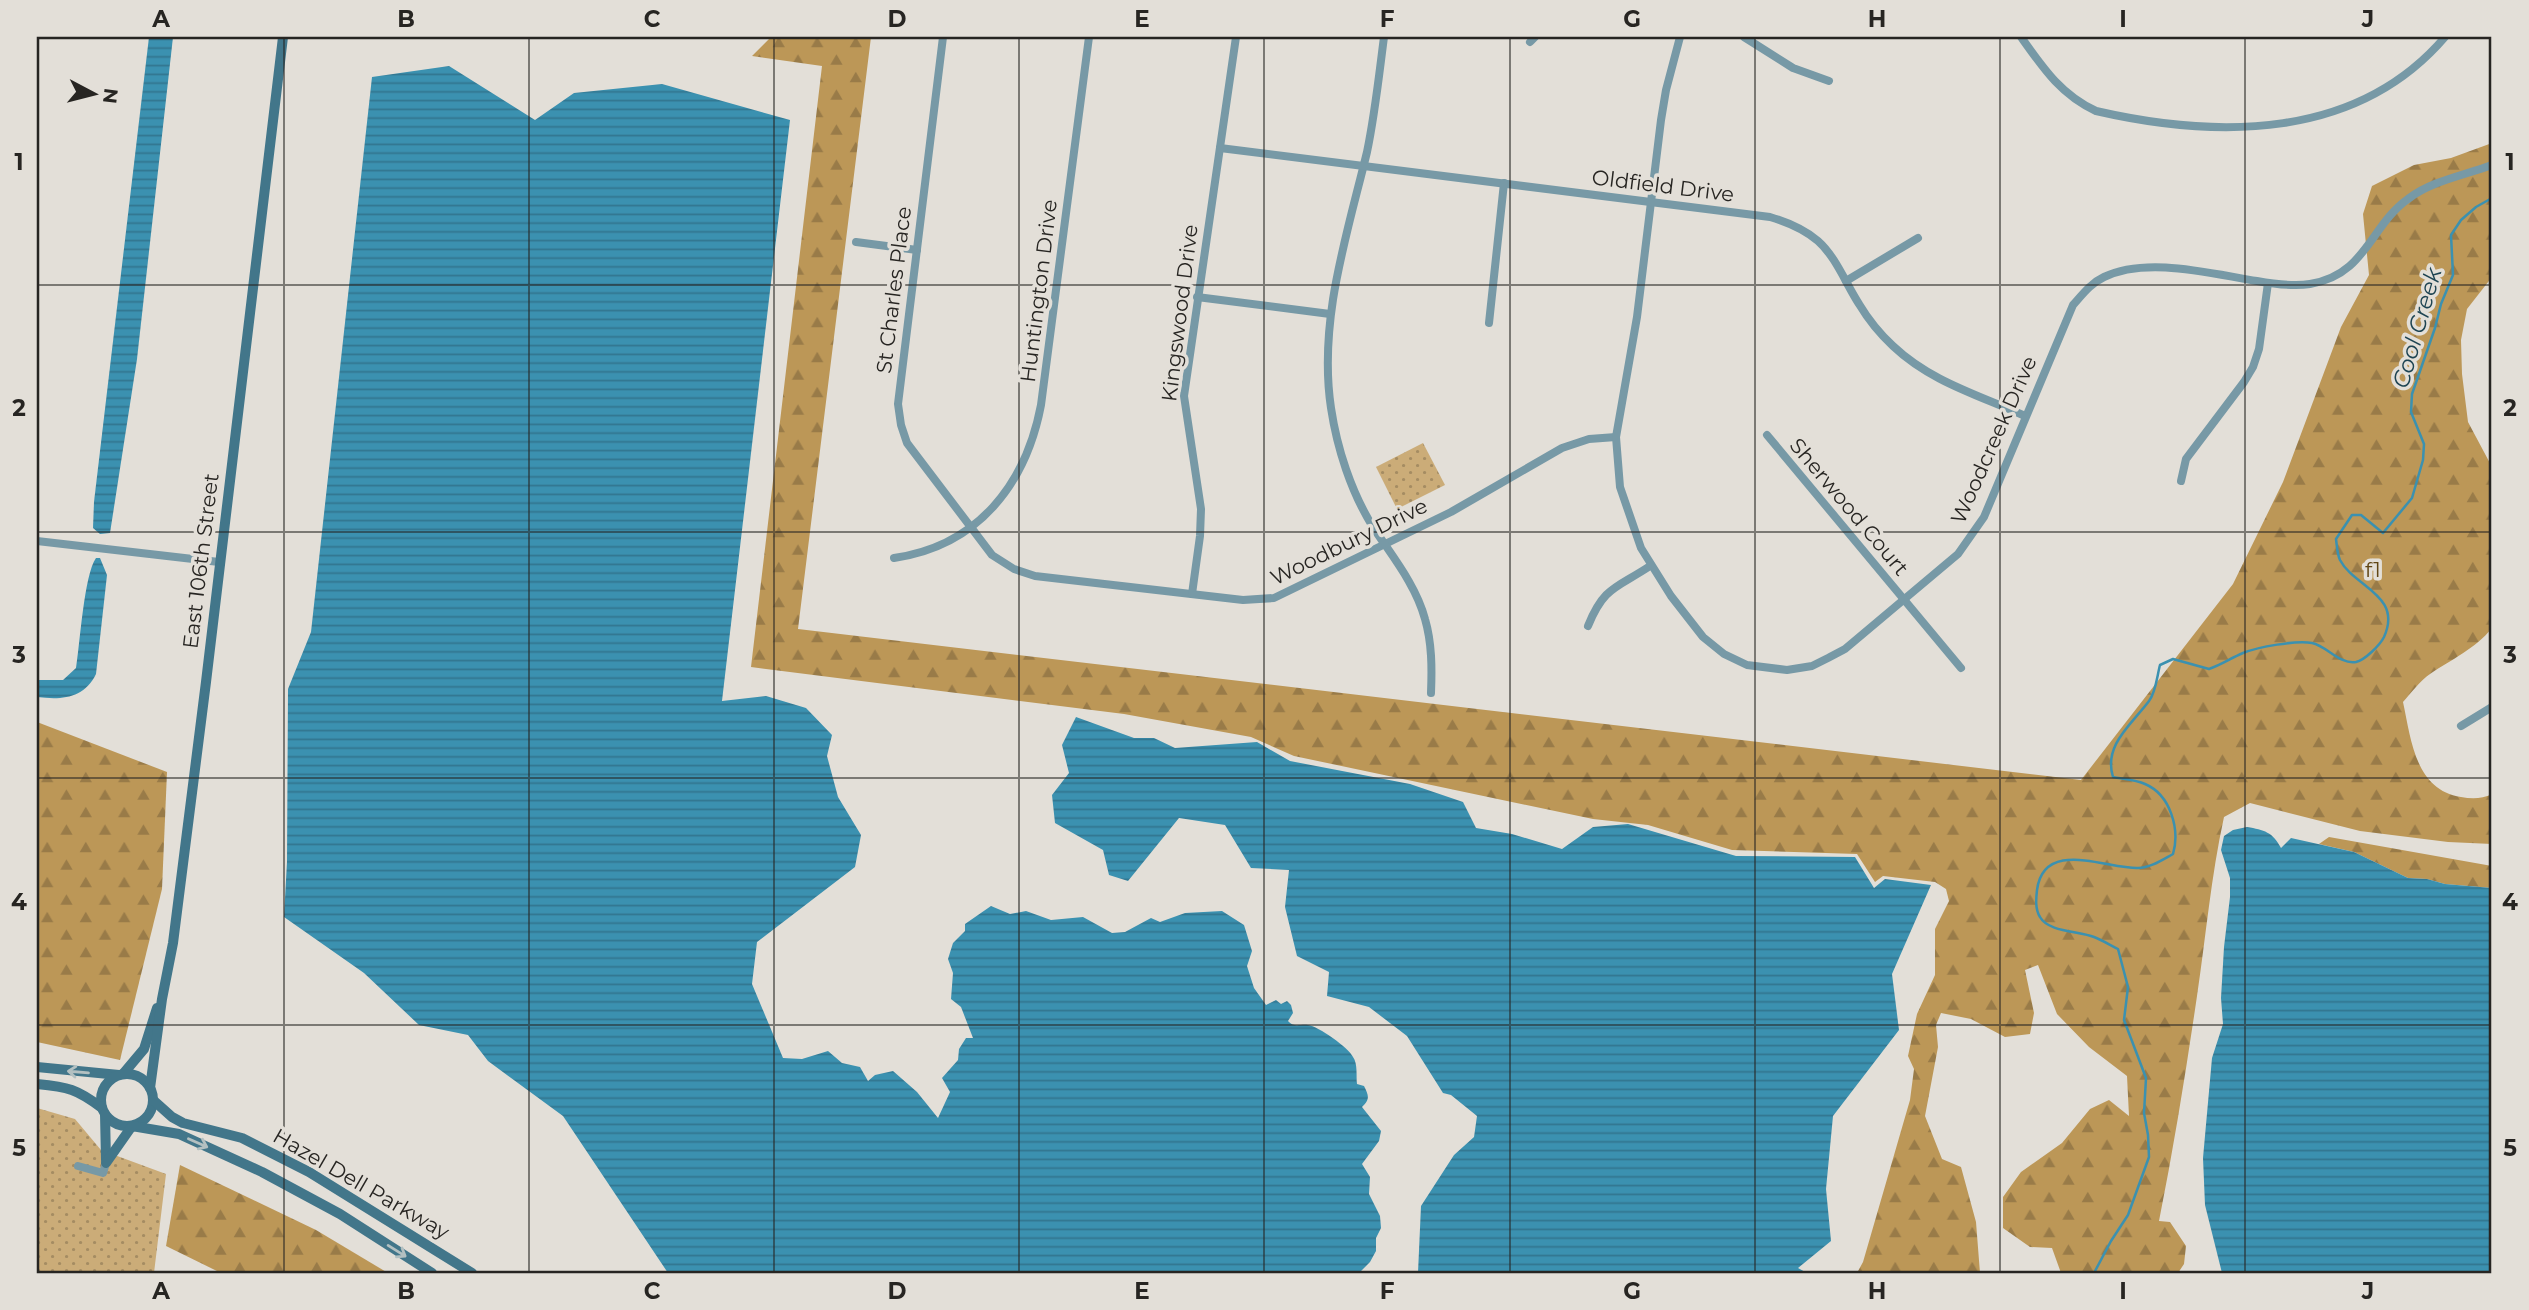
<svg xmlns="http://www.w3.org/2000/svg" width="2529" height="1310" font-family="Montserrat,sans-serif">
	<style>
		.forest { fill: url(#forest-firs) }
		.park { fill: url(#park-dots) }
		.water { fill: url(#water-rules) }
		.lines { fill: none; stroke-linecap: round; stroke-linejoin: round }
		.stream { stroke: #3b91b0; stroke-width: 2.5 }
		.street { stroke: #7799a6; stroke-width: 8 }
		.secondary { stroke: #42768a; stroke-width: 10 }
		.oneway { stroke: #b3c0c1 }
		.grid { fill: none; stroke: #272522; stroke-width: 2; stroke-opacity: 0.55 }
		.labels { text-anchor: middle; stroke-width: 7; stroke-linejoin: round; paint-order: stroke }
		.street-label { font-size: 21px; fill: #272522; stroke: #e3dfd8 }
		.park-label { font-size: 21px; fill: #614614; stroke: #e3dfd8 }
		.water-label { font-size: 23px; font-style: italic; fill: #1e4452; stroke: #e3dfd8 }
		.neatline { fill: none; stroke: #272522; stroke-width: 2.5 }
		.grid-label { font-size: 23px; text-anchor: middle; font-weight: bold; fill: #272522 }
	</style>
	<defs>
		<pattern id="forest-firs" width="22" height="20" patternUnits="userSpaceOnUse" patternTransform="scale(1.75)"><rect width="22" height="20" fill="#bc9757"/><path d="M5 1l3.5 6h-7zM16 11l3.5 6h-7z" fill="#997b48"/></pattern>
		<pattern id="park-dots" width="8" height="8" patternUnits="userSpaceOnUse" patternTransform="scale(1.75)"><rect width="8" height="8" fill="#cbac78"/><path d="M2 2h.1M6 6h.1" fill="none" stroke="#a58c62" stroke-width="1.8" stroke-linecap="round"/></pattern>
		<pattern id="water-rules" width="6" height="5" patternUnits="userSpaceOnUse" patternTransform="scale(1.75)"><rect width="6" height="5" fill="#3b91b0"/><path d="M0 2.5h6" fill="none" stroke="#32768f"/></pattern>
	</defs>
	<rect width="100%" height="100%" fill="#e3dfd8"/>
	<g class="forest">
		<path d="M771,37H871L798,629L2081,780L2233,584L2283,482L2341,327L2369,275L2363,214L2372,186L2414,165L2451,158L2492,143V277L2467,309L2461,340L2462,374L2468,422L2492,467V628C2475,649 2452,659 2430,674C2420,681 2411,693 2403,702C2411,739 2415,790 2461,797C2472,799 2482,799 2492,794V844L2448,842L2360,831L2250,803L2224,817C2211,876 2206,936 2197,996C2186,1071 2174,1146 2159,1221L2170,1222L2186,1246L2184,1264L2178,1273H2061L2052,1248L2030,1247L2003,1228V1197L2021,1172L2062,1143L2090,1109L2109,1100L2129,1116L2127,1076L2089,1047L2057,1014L2038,965L2025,970L2034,1013L2030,1034L2005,1037L1971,1019L1941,1013L1936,1025L1938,1047L1925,1116L1942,1159L1961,1167L1976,1222L1980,1273H1857L1863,1262L1910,1100L1914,1069L1908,1056L1917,1014L1935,975V929L1949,901L1946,889L1935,882L1883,876L1875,882L1857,854L1732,850L1648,825L1593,819L1294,756L1251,737L1124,714L751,667L822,66L752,56Z"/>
		<path d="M37,722L167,772L162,889L120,1060L37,1042Z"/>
		<path d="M2329,837L2492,866V888L2445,884L2427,879L2408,878L2354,852L2319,844Z"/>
		<path d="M180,1165L316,1230L388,1273H221L166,1246Z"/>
	</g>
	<g class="park">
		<path d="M1423,443L1445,485L1397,509L1376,467Z"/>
		<path d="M37,1108L75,1119L101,1150L166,1174L154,1273H37Z"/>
	</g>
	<g class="water">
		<path d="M149,37H173L137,359L110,533L100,534L93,528L94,502Z"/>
		<path d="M449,66L535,120L574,93L662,84L790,120L722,701L766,696L806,708L832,735L827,756L838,797L861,835L855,867L757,942L752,984L783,1058L802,1059L828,1051L842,1063L860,1067L868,1081L875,1075L893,1071L917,1092L938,1118L950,1092L942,1078L958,1060L959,1049L966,1038H973L961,1007L951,999L953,973L948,959L953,943L965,931V924L991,906L1010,914L1026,911L1051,920L1083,917L1112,933L1125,932L1151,918L1160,922L1185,913L1222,911L1244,925L1252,951L1247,966L1254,988L1266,1005L1276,1000L1281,1004L1287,1001L1291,1005L1293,1013L1288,1021C1295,1028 1299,1024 1308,1025C1318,1026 1349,1048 1353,1057C1358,1064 1356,1076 1357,1084L1364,1086C1369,1096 1370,1099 1362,1107L1381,1131L1379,1141L1362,1164L1370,1177L1369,1194L1380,1216L1381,1228L1376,1238V1251L1370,1262L1359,1273H668L563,1116L488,1061L468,1035L419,1025L364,973L284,917L287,862L288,689L311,632L372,77Z"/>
		<path d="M96,558H100L107,575L96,674C84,699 61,700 37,697V680H63L76,668C80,644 84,575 96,558Z"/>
		<path d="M1076,717L1134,738H1154L1175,748L1257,742L1290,761L1410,784L1463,802L1476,828L1512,834L1562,849L1593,827L1628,824L1736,856L1855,857L1874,888L1885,879L1931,885L1892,974L1899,1030L1833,1116L1826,1189L1831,1241L1798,1268L1807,1273H1418L1421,1206L1454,1155L1474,1137L1477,1116L1451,1095L1443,1093L1407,1036L1369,1007L1327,996L1329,972L1297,956L1285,907L1289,870L1251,868L1225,825L1179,818L1128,881L1109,875L1103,850L1055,823L1052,795L1069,773L1062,745Z"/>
		<path d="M2247,827C2264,830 2273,832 2281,848L2291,838L2354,852L2408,878L2427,879L2445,884L2492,888V1273H2222L2205,1205L2203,1158L2212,1058L2223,1024L2221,998L2224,947L2230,897V878L2221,850L2224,836L2233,830Z"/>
	</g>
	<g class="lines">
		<path class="stream" d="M2094,1273L2111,1241L2128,1215L2149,1157L2148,1135L2144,1113L2146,1078L2124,1020L2128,987L2118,949C2110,945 2102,940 2094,937C2079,931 2048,932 2040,917C2035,909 2036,899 2037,890C2044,838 2107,869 2138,868C2150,868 2162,860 2173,854C2180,830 2171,795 2145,784C2136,780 2123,779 2113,777C2103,745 2132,724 2149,701C2156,692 2157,676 2160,665L2173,659L2209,669C2221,665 2231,658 2243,653C2258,647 2296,640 2312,643C2327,646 2340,665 2356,662C2365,660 2380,645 2384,637C2403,595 2354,587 2340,560C2337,553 2337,546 2336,539L2352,515H2361L2383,533L2412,498L2423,460L2424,444L2411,412L2412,394L2435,328L2441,304L2453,275L2451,235L2461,220L2476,207L2492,198"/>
		<g class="street">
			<path d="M943,37L898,404L901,425L907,443L992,555L1014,569L1035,576L1243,600L1274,598L1451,512L1562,448L1589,439L1616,437"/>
			<path d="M1384,37C1379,75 1375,114 1367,152C1347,235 1318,321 1331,408C1337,448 1351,492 1373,527C1392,556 1416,585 1425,619C1432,643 1432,668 1431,693"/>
			<path d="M1680,37L1666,90L1661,120L1637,317L1616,437L1620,487L1641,548L1671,596L1703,637L1724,654L1747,665L1787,670L1812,666L1828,658L1845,649L1958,554L1984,517L2073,305C2082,295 2091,283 2104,277C2147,256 2212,274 2257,281C2274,284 2293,287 2310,284C2366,275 2370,226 2408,199C2431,181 2465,175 2492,165"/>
			<path d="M1744,37L1793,68L1829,81"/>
			<path d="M2021,37C2043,68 2061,95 2096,111C2218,139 2357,140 2445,37"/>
			<path d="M1530,42L1535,37"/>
			<path d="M1220,148L1770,217C1787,222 1804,229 1818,241C1836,257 1846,284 1859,304C1868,319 1880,334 1893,346C1931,382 1979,395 2025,416"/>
			<path d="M856,242L917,250"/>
			<path d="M1846,281L1918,238"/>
			<path d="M1197,297L1330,314"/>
			<path d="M1489,323L1504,183"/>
			<path d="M1767,435L1961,668"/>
			<path d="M2181,481L2186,459L2244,382L2253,367L2259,349L2268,283"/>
			<path d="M37,541L219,562"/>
			<path d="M894,558C978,546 1026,484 1041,405L1089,37"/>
			<path d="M1192,594L1200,536L1201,509L1184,396L1236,37"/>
			<path d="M1588,626C1604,586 1617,588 1650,566"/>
			<path d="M2461,726L2492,707"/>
			<path d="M78,1166L103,1173L106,1163"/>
		</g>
		<g class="secondary">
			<path d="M37,1067L119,1075"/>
			<path d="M123,1074L144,1049L157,1008"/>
			<circle cx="127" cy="1100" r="26"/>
			<path d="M37,1084C68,1087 77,1089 102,1108"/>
			<path d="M150,1088L162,999L173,943L206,682L283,37"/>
			<path d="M153,1100L172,1117L183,1123L242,1138L309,1172L472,1273"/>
			<path d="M105,1114L106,1160"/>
			<path d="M106,1163L132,1126L179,1134L262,1172L340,1214L432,1273"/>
		</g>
	</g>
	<defs><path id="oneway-shaft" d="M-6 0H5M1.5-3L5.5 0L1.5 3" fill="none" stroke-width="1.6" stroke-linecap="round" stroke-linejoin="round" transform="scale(1.75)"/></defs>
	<g class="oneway">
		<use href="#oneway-shaft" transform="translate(78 1072) rotate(-175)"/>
		<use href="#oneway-shaft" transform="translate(198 1143) rotate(24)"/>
		<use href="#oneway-shaft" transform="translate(397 1251) rotate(32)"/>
	</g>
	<path class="grid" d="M284,37V1273M529,37V1273M774,37V1273M1019,37V1273M1264,37V1273M1510,37V1273M1755,37V1273M2000,37V1273M2245,37V1273M37,285H2492M37,532H2492M37,778H2492M37,1025H2492"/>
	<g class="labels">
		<g class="street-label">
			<text transform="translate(1663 186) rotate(7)" y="7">Oldfield Drive</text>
			<text transform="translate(894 290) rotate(-83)" y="7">St Charles Place</text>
			<text transform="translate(1039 291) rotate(-83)" y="7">Huntington Drive</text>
			<text transform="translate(1180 313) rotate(-83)" y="7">Kingswood Drive</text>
			<text transform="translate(1994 440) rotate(-66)" y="7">Woodcreek Drive</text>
			<text transform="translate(1849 507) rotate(50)" y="7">Sherwood Court</text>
			<text transform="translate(1349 542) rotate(-26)" y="7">Woodbury Drive</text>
			<text transform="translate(201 561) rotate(-83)" y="7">East 106th Street</text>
			<text transform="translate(361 1184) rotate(30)" y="7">Hazel Dell Parkway</text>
		</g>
		<g class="park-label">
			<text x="2373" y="577">f1</text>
		</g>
		<g class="water-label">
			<text transform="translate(2417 328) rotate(-74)" y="8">Cool Creek</text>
		</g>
	</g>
	<rect width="2529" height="1310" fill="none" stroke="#e3dfd8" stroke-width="77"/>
	<g transform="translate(94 94) rotate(97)" stroke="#e3dfd8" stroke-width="5" paint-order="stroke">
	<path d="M0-5L12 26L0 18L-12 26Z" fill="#272522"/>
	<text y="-10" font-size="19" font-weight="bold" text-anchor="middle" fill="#272522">N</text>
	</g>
	<rect x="38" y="38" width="2452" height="1234" class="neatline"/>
	<g class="grid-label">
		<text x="161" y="27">A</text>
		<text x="406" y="27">B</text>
		<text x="652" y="27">C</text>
		<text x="897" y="27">D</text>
		<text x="1142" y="27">E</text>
		<text x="1387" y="27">F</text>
		<text x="1632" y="27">G</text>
		<text x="1877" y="27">H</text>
		<text x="2123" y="27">I</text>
		<text x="2368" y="27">J</text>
		<text x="19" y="170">1</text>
		<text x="2510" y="170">1</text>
		<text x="19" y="416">2</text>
		<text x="2510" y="416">2</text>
		<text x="19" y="663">3</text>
		<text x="2510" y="663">3</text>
		<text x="19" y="910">4</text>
		<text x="2510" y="910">4</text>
		<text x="19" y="1156">5</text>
		<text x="2510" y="1156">5</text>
		<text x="161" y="1299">A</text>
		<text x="406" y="1299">B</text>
		<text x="652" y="1299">C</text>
		<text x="897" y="1299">D</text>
		<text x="1142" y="1299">E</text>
		<text x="1387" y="1299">F</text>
		<text x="1632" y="1299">G</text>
		<text x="1877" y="1299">H</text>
		<text x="2123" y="1299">I</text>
		<text x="2368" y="1299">J</text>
	</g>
</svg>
